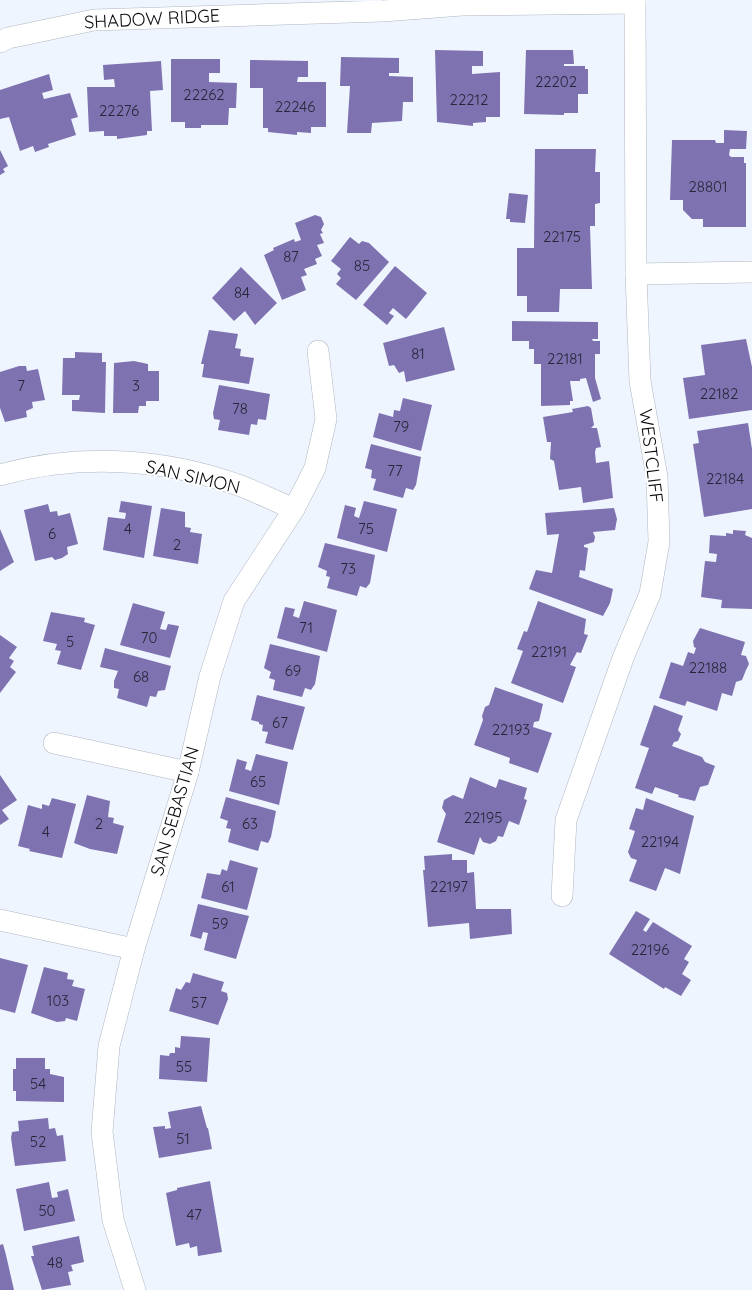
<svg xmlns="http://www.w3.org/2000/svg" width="752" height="1290" font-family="Quicksand,sans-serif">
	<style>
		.building { fill: #7e73b0 }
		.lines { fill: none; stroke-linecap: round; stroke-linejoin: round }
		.street-casing { stroke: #b0b7c2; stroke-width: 22 }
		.street { stroke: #fff; stroke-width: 21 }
		.labels { text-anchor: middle; stroke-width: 4; stroke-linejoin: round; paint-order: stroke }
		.number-label { font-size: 15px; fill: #282639 }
		.street-label { font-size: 18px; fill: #0b0d11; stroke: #fff }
	</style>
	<rect width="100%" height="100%" fill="#eff5ff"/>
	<g class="building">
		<path d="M435,50L483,51V66H472V74L500,72V117H486V122L473,123V126L437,122Z"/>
		<path d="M526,50H573L574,64H564V66H585V69H588V94H578V113H564V115L524,114Z"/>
		<path d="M341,57L399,58V73H389V76L413,77V102H403L402,121L372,123L371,133H347L350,86H340Z"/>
		<path d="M171,59H220V73H209V82L237,83L236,108H229L228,125H201V128H185V122H171Z"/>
		<path d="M250,60L308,61V77H298L297,82H326V127H311V133L297,132V135L268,132V128H263V88H250Z"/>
		<path d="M161,61L163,90L150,91L152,131H147V135L117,139V136H104V131L89,132L87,87H115L114,79L104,80L103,65Z"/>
		<path d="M49,74L53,90L42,93L44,99L70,93L78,117L71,119L76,135L48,144L49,147L35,152L33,146L20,151L9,117L0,119V90Z"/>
		<path d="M724,130L747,131L746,149H730L729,155L731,157H744V163H746V227H703V219H692L683,210V200H670L672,140H715L716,143H724Z"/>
		<path d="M535,149H596L595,172H600V203L595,204V226H590L592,289H560L559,312H527V296H517V248H534Z"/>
		<path d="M0,150L8,166L3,169L5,172L0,175Z"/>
		<path d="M509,193L528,195L525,223L510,222V219H506Z"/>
		<path d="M315,215L321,217L324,224L321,230L323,233L320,234L324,243L317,245L322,256L315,259L317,264L304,269L307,275L301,277L306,290L282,300L264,255L274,250L273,248L294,239L295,242L301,240L295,223Z"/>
		<path d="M350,237L359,244L362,241L369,243L389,262L356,300L336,284L341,278L337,274L341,269L331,261Z"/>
		<path d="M395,266L427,293L406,319L393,308L389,313L394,316L387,325L363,305Z"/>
		<path d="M241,267L277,303L255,325L245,311L234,321L212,298Z"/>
		<path d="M512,321L598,322V339H592L593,341H600V354H595V378L601,399L593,402L586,378L580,379V381H570L573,401H570V405L541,406V364H534V349H529V341H512Z"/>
		<path d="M444,327L455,370L406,382L404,371L399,373L394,365L389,366L383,343Z"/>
		<path d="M209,330L238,334L235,348L241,349L240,356L254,358L249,384L202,377L204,364H201Z"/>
		<path d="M746,339L752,367V410L689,419L683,378L705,375L701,345Z"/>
		<path d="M75,352L102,353V362H106L105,413L72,411V400H79L80,395H62L63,358H75Z"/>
		<path d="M134,361L148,364V371H159V401H146V406H139L138,413H113L114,363Z"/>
		<path d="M19,366H26L27,371L38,369L45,400L32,402L33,408L26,411L27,417L5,422L0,408V372Z"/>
		<path d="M219,385L270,394L266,420L258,419L257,425L251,424L249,435L218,430L220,420L214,419L213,413Z"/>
		<path d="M403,398L432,405L421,451L373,437L379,413L393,417L394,410L400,411Z"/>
		<path d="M588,406L591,408L594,425L591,428H597L601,447L596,448L595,452L596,463L609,461L613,498L583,503L581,487L559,490L554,461L550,459L551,442H547L543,417L573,412L572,409Z"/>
		<path d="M748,423L752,449V509L704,517L693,444L699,443L697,431Z"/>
		<path d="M371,444L421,457L416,485L413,490L406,488L403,498L373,490L376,479L371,478L372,470L365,468Z"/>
		<path d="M121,501L152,506L144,558L103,550L108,517L125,519L126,513L119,512Z"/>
		<path d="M364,501L397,509L387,552L337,538L345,505L356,508L354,516L359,518Z"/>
		<path d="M48,504L50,512L57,511L58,516L70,513L78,544L67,547L68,554L62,558L55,560L52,557L35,561L24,510Z"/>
		<path d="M161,508L185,512V527L191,528L190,532L202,534L198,564L153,556Z"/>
		<path d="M614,508L617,519L615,530L593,532L595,537L594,542L584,545V547L588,548L585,571L580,570L579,577L613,589L610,603L603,616L529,589L536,570L552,573L559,534L547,535L545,513Z"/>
		<path d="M0,529L14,562L0,571Z"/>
		<path d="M733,530L746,531L745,535L752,538V609L721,608L722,600L701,597L705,561L716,562L717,554L709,553L710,535L726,536V533L733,534Z"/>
		<path d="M325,543L375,555L370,583L366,588L360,586L357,596L327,588L330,577L326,576L327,571L318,567Z"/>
		<path d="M304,601L337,610L327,652L277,638L285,607L295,609L293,616L299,618Z"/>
		<path d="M538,601L586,619L584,634L588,635L581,653L577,652L570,665L576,667L563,703L511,683L523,651L517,649L524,631L527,632Z"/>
		<path d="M133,603L165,612L160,629L166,630L168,624L179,626L170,658L120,645Z"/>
		<path d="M51,612L85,618L84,622L95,625L81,670L57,664L61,651L55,650L57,644L43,641Z"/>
		<path d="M700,628L745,642L741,655L746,656L749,664L746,670L742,680L736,682L732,696L722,693L717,711L687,701L685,706L659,698L671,662L683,666L688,652L694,654L696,648L694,647L693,641Z"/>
		<path d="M0,635L17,647L9,658L14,661L10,667L16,672L0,693Z"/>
		<path d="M270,644L320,656L315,684L311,690L305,688L302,697L273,690L275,680L269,678L271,672L264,668Z"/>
		<path d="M105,648L171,666L165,690L158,691L156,697L150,696L147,707L117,698L119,689L114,688V681L118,671L100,667Z"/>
		<path d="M495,687L543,704L539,721L534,722L533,727L552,733L538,773L509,763L510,758L474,745L483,720L482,716L485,707L489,705Z"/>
		<path d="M257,695L305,707L293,750L265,743L268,732L262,731L263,725L259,724V722L251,720Z"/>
		<path d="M654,705L683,716L678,730L681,734L678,741L674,742L672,746L702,757L705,762L715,766L708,785L700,787L695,801L678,797L679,795L655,787L652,794L635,788L649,748L640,745Z"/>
		<path d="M256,754L288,762L279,805L229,791L237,759L247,762L245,769L251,771Z"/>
		<path d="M0,775L17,800L2,810L9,819L0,825Z"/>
		<path d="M470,777L496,788L499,779L527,788L524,799L527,800L519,825L509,821L503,837L498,836L496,841L490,844L483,842L480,837L474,855L437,842L446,814L442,808L444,800L453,795L463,799Z"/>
		<path d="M87,795L110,801L108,817L114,818L113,823L124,826L117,854L90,849L74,843Z"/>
		<path d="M226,797L276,811L271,837L268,843L261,841L258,851L228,842L231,829L226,828L228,821L220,818Z"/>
		<path d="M52,798L76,804L62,858L29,851L30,849L18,846L28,805L42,809V804L49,806Z"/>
		<path d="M646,798L694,816L680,874L665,868L656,891L629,881L637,860L631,858L628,852L635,831L629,829L636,808L643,810Z"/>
		<path d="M452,854V860H467V873L474,872L476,909H511L512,934L470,939L469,923L428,927L423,870H425L424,856Z"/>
		<path d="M230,860L258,868L247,910L201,898L207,873L220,875L222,869L227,871Z"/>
		<path d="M198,904L249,916L236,959L204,950L208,933L203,932L201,939L190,936Z"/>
		<path d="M636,911L650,919L643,930L646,932L653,922L692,946L684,959L689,962L682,974L691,980L681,996L665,987L664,989L609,954Z"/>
		<path d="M0,958L28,965L15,1013L0,1009Z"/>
		<path d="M44,967L68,973L67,979L74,980L72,986L85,989L77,1021L66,1018L65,1021L57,1022L31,1013Z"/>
		<path d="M193,973L224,982L221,991L227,993L228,999L218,1025L169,1011L176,988L181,990L186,982L190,983Z"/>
		<path d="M181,1036L210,1038L207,1082L159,1079L160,1055L169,1056L170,1053H175V1047L180,1048Z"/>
		<path d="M16,1058H45V1069H50V1074L64,1077V1102L16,1101V1091H13V1069H16Z"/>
		<path d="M201,1106L207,1128H208L212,1149L159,1158L153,1127L165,1126V1129L171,1128L168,1112Z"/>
		<path d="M48,1118L49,1129L55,1128L57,1136L63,1135L66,1161L15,1166L11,1138L12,1132L19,1131L18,1121Z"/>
		<path d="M210,1181L222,1252L198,1256L197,1246L190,1248L189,1243L176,1246L166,1193L177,1190V1188Z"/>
		<path d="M49,1182L52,1198L58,1197L57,1192L68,1189L75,1221L24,1231L16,1189Z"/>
		<path d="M79,1236L84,1262L71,1265L73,1271L68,1272L71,1285L42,1290L31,1256H34L32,1246Z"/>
		<path d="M3,1244L6,1255L14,1290H0V1245Z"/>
	</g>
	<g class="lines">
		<g class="street-casing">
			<g id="street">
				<path d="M0,42L8,38L94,20L383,11L462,5L635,3"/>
				<path d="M636,274L752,272"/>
				<path d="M0,475C79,453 164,458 241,486C259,493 277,502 294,509"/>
				<path d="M54,743L188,772"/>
				<path d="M562,896L566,820L623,658L650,594L659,542L657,477L640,381L636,274L635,0"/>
				<path d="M0,920L134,949"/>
				<path d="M135,1290L113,1220L102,1132L109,1046L134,949L188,772L210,676L234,601L294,509L315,468L326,419L318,351"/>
			</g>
		</g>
		<use href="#street" class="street"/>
	</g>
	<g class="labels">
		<g class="number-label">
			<text x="556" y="87">22202</text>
			<text x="204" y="100">22262</text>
			<text x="469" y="105">22212</text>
			<text x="295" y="112">22246</text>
			<text x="119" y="116">22276</text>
			<text x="708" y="192">28801</text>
			<text x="562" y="242">22175</text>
			<text x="291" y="262">87</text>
			<text x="362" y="271">85</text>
			<text x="242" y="298">84</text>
			<text x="418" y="359">81</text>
			<text x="565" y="364">22181</text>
			<text x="21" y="391">7</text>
			<text x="136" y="391">3</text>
			<text x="719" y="399">22182</text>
			<text x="240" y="414">78</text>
			<text x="401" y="432">79</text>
			<text x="395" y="476">77</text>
			<text x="725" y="484">22184</text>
			<text x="128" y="534">4</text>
			<text x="366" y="534">75</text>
			<text x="52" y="539">6</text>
			<text x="177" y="550">2</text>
			<text x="348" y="574">73</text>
			<text x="306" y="633">71</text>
			<text x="149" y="643">70</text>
			<text x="70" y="647">5</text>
			<text x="549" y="657">22191</text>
			<text x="708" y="673">22188</text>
			<text x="293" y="676">69</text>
			<text x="141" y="682">68</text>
			<text x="280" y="728">67</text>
			<text x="511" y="735">22193</text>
			<text x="258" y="787">65</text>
			<text x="483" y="823">22195</text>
			<text x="99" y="829">2</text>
			<text x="250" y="829">63</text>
			<text x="46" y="837">4</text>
			<text x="660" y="847">22194</text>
			<text x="228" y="892">61</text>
			<text x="449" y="892">22197</text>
			<text x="220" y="929">59</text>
			<text x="650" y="955">22196</text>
			<text x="58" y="1006">103</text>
			<text x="199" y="1008">57</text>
			<text x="184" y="1072">55</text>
			<text x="38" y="1089">54</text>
			<text x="183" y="1144">51</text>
			<text x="38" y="1147">52</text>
			<text x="47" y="1216">50</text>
			<text x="194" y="1220">47</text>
			<text x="55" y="1268">48</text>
		</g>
		<g class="street-label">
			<text transform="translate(152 19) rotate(-3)" y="6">SHADOW RIDGE</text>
			<text transform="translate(651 456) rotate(83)" y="6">WESTCLIFF</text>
			<text transform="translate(193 477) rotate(13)" y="6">SAN SIMON</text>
			<text transform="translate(175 811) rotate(-74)" y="6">SAN SEBASTIAN</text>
		</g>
	</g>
</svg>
